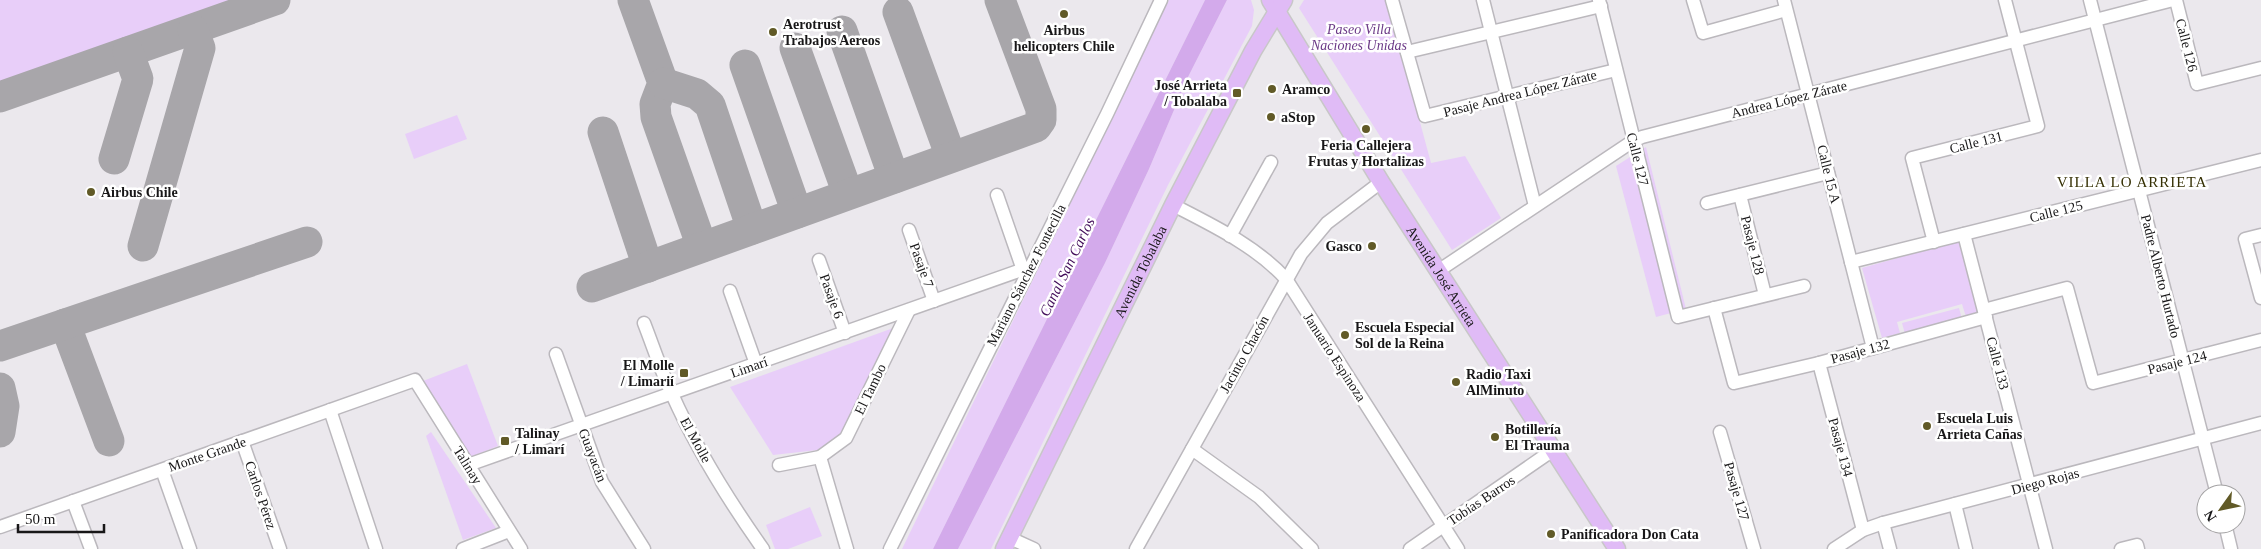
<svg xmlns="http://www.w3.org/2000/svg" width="2261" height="549" font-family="Georgia,serif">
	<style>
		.green { fill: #e8cef9 }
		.water { fill: #d3aaeb }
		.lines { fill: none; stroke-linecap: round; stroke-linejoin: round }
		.taxiway { stroke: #a8a6aa; stroke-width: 31 }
		.minor-casing { stroke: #bbb8bd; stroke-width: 15 }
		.major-casing { stroke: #c8c7c8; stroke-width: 19 }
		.minor { stroke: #fff; stroke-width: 12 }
		.major { stroke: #e0bbf6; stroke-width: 16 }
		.poi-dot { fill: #615a27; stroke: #fff; stroke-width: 2 }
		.labels { text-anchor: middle; stroke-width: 5; stroke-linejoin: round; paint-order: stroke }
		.poi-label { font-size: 14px; font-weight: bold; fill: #181718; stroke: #fff; text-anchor: start }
		.park-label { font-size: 14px; font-style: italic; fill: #6c3a87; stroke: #fff }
		.street-label { font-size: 14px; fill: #181718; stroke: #fff }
		.neighbourhood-label { font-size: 15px; letter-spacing: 1px; fill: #353004; stroke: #fff }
		.water-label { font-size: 15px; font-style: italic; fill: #420d5a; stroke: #fff }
	</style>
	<rect width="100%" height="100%" fill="#ebe8ed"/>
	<g class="green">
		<path d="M0,0H235V2L0,85Z"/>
		<path d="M1169,0H1205L933,549H902Z"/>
		<path d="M1227,0H1251L1254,10L1252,26L1168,185L991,549H958L1105,263L1149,169L1188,77Z"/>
		<path d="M1304,0H1387L1431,163L1465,156L1501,218L1452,250L1299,8Z"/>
		<path d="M457,115L467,139L414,159L405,134Z"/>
		<path d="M1646,147L1686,309L1656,317L1616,166Z"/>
		<path d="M1961,240L1981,313L1966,317L1962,304L1897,322L1900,333L1882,338L1862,268Z"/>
		<path d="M1959,308L1962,319L1905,334L1902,323Z"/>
		<path d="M896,327L841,433L818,450L773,455L730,387Z"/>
		<path d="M467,364L498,446L468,458L423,381Z"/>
		<path d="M431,432L496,528L463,540L426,436Z"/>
		<path d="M810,507L822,536L788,549H775L766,525Z"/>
	</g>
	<path class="water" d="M1205,0H1227L1188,77L1149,169L1105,263L958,549H933Z"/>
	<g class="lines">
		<g class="taxiway">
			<path d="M633,0L663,83L655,104L656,117L702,247"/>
			<path d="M898,12L951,157"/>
			<path d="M842,31L894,178"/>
			<path d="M795,48L848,194"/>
			<path d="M745,65L797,213"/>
			<path d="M663,83L697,94L710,105L752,229"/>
			<path d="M0,97L275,0"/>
			<path d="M603,132L648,267"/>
			<path d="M114,159L138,79L128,52"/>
			<path d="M143,246L200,48L193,30"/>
			<path d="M592,287L1036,127L1041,120V109L1000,0"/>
			<path d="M65,324L109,441"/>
			<path d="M0,346L307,242"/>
			<path d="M0,388L4,406L0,432"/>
		</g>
		<g class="minor-casing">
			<g id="minor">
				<path d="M1392,0L1425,116L1616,70"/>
				<path d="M1483,0L1535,206"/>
				<path d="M1599,0L1678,317L1804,286"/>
				<path d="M1693,0L1703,33L1786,10"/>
				<path d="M1784,0L1873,348"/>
				<path d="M2090,0L2217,494"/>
				<path d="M2176,0L2197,84L2261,68"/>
				<path d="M1407,52L1601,6"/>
				<path d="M997,195L1023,270"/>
				<path d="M1740,195L1765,295"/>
				<path d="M1707,203L1828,173"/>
				<path d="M1173,205C1212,225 1256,246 1286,279L1458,549"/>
				<path d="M909,230L934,301"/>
				<path d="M1964,234L2046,549"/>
				<path d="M2261,235L2245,239L2261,298"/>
				<path d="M1230,236L1271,162"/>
				<path d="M1934,242L1912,158L2038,126L2005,0"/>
				<path d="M819,260L845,333"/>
				<path d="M1851,262L2261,160"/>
				<path d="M1438,271L1633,141L1642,137L2173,0"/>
				<path d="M730,291L756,364"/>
				<path d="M1714,308L1734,383L1819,363L1986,317"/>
				<path d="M1984,310L2067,288L2093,383L2261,340"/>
				<path d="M644,323C653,346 661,371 672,394C696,448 729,501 763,549"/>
				<path d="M556,354L602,482L644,549"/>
				<path d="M1819,363L1863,530"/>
				<path d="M330,410L376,549"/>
				<path d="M1720,432L1754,549"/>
				<path d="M242,441L280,549"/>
				<path d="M1192,449L1259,497L1312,549"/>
				<path d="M820,457L847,549"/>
				<path d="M468,465L1030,267"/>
				<path d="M779,465L820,457L846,438L909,310"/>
				<path d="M162,470L190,549"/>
				<path d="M73,501L91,549"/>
				<path d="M1955,504L1966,549"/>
				<path d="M1883,523L1890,549"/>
				<path d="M2225,524L2231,549"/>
				<path d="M0,527L415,380L521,549"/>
				<path d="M1010,538L1034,549"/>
				<path d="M463,549L509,531"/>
				<path d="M890,549L1107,114L1161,0"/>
				<path d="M1136,549L1301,254L1327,223L1381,182"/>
				<path d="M1410,549L1553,450"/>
				<path d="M1834,549L1863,530L1883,523L2261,423"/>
				<path d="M2121,549L2137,545L2138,549"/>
			</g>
		</g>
		<g class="major-casing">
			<g id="major">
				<path id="s1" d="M1270,0L1381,182L1617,549"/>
				<path id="s2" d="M1004,549L1173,205L1253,51L1284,0"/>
			</g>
		</g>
		<use href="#minor" class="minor"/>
		<use href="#major" class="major"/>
	</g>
	<g class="poi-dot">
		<circle cx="1064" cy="14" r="5"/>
		<circle cx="773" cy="32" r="5"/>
		<circle cx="1272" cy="89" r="5"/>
		<rect x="1232" y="88" width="10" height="10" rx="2.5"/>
		<circle cx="1271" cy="117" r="5"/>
		<circle cx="1366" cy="129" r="5"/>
		<circle cx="91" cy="192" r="5"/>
		<circle cx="1372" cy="246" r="5"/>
		<circle cx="1345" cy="335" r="5"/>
		<rect x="679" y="368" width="10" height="10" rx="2.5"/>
		<circle cx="1456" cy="382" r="5"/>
		<circle cx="1927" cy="426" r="5"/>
		<circle cx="1495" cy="437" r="5"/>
		<rect x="500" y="436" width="10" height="10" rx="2.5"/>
		<circle cx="1551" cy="534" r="5"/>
	</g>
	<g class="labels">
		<g class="poi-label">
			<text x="783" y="29">Aerotrust<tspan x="783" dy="16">Trabajos Aereos</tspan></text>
			<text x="1064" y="35" text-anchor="middle">Airbus<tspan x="1064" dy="16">helicopters Chile</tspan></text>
			<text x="1227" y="90" text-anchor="end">José Arrieta<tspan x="1227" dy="16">/ Tobalaba</tspan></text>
			<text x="1282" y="94">Aramco</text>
			<text x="1281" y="122">aStop</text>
			<text x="1366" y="150" text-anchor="middle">Feria Callejera<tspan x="1366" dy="16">Frutas y Hortalizas</tspan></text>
			<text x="101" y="197">Airbus Chile</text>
			<text x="1362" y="251" text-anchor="end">Gasco</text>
			<text x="1355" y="332">Escuela Especial<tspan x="1355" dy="16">Sol de la Reina</tspan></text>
			<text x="674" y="370" text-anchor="end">El Molle<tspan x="674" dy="16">/ Limarií</tspan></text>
			<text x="1466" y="379">Radio Taxi<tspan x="1466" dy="16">AlMinuto</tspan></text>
			<text x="1937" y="423">Escuela Luis<tspan x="1937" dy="16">Arrieta Cañas</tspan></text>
			<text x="1505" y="434">Botillería<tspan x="1505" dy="16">El Trauma</tspan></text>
			<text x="515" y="438">Talinay<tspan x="515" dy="16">/ Limarí</tspan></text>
			<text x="1561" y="539">Panificadora Don Cata</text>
		</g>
		<g class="park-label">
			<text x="1359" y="34">Paseo Villa<tspan x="1359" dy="16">Naciones Unidas</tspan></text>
		</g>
		<g class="street-label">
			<text transform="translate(2187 45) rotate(76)" y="5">Calle 126</text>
			<text transform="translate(1520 93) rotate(-14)" y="5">Pasaje Andrea López Zárate</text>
			<text transform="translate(1789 99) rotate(-14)" y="5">Andrea López Zárate</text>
			<text transform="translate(1976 142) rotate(-14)" y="5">Calle 131</text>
			<text transform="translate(1638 159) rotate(76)" y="5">Calle 127</text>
			<text transform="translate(1829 174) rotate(76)" y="5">Calle 15 A</text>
			<text transform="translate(2056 211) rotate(-14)" y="5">Calle 125</text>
			<text transform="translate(1753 245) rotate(76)" y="5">Pasaje 128</text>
			<text transform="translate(922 265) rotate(70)" y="5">Pasaje 7</text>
			<text dy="5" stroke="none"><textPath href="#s2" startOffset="309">Avenida Tobalaba</textPath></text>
			<text transform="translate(1026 275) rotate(-63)" y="5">Mariano Sánchez Fontecilla</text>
			<text dy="5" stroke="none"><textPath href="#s1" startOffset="325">Avenida José Arrieta</textPath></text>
			<text transform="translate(2161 276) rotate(76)" y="5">Padre Alberto Hurtado</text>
			<text transform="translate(832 296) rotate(70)" y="5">Pasaje 6</text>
			<text transform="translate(1860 351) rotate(-15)" y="5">Pasaje 132</text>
			<text transform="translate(1244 354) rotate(-61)" y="5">Jacinto Chacón</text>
			<text transform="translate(1335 357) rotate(57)" y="5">Januario Espinoza</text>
			<text transform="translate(2177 362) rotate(-14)" y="5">Pasaje 124</text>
			<text transform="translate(1998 363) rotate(75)" y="5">Calle 133</text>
			<text transform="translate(749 367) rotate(-19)" y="5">Limarí</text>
			<text transform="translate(870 389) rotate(-64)" y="5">El Tambo</text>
			<text transform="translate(696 440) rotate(61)" y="5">El Molle</text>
			<text transform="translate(1841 447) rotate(75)" y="5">Pasaje 134</text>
			<text transform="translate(207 454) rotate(-19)" y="5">Monte Grande</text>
			<text transform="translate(593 455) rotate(69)" y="5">Guayacán</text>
			<text transform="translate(468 465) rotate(58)" y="5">Talinay</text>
			<text transform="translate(2045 481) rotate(-15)" y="5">Diego Rojas</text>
			<text transform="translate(1737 491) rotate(74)" y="5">Pasaje 127</text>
			<text transform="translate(261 495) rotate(71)" y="5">Carlos Pérez</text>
			<text transform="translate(1481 500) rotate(-34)" y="5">Tobías Barros</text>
		</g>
		<g class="neighbourhood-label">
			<text x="2132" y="187">VILLA LO ARRIETA</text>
		</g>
		<g class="water-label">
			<text transform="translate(1067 267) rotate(-64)" y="5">Canal San Carlos</text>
		</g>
	</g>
	<g transform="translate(2221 509) rotate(237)"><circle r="24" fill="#ffffff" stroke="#a3a2a3"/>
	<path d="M0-4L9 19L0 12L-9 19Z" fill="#615a27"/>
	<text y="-8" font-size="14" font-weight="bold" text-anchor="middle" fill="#181718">N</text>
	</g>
	<path d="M18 524v8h86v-8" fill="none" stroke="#181718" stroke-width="2.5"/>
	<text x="25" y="524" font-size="15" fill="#181718" stroke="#ffffff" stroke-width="4" paint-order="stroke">50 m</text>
</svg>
